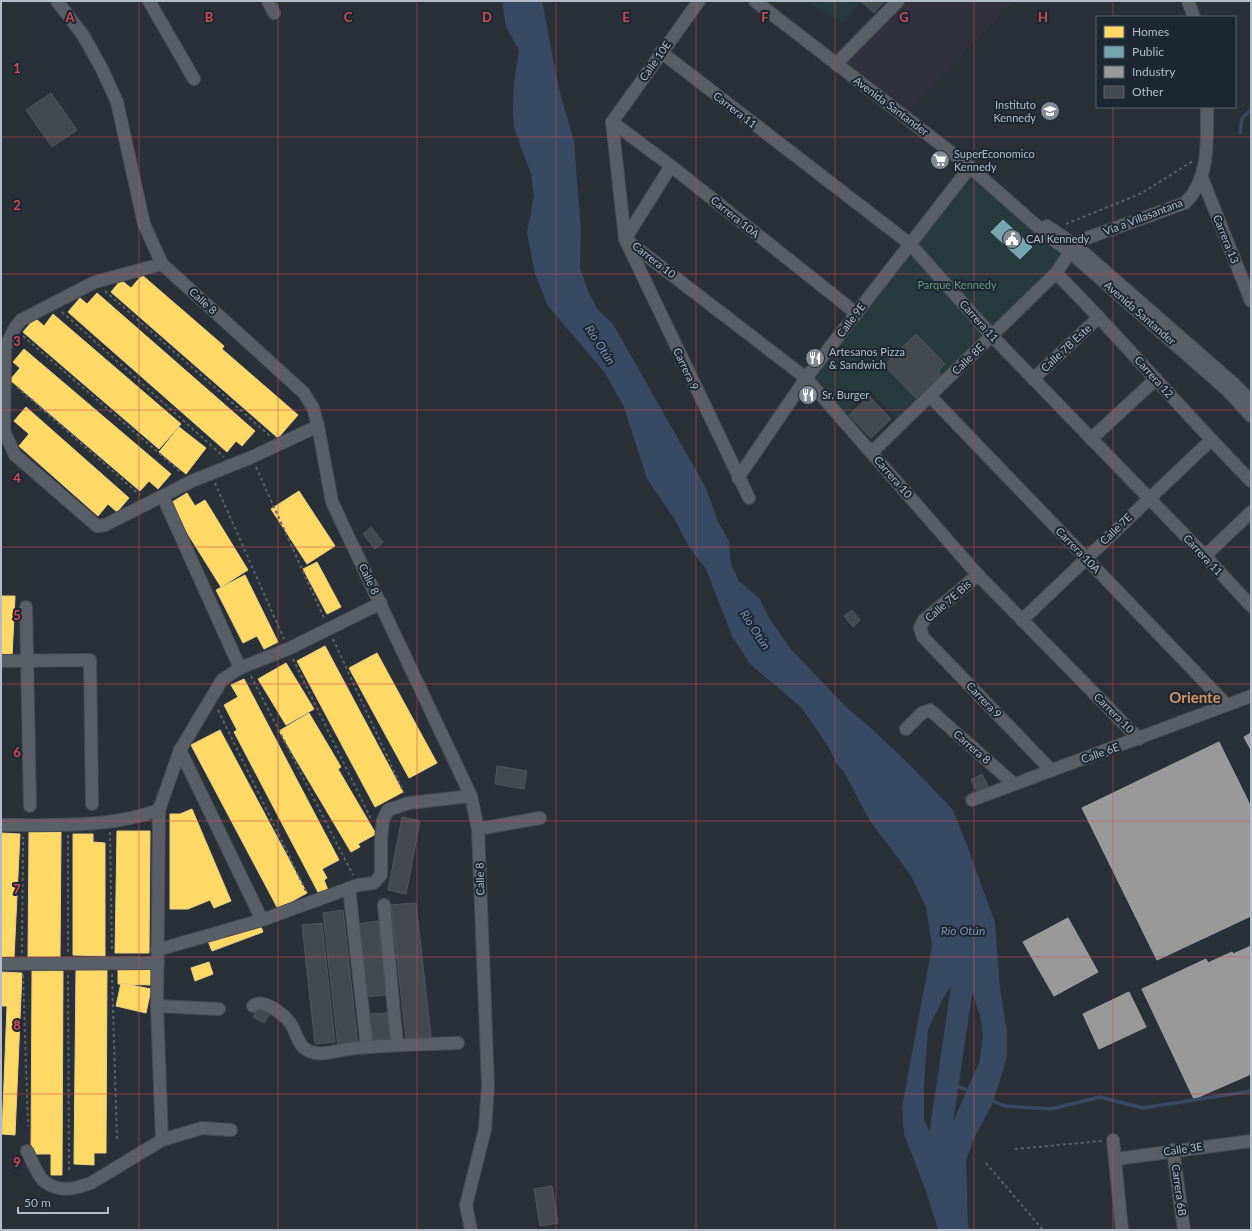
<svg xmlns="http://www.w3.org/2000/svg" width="1252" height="1231" font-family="Lato,sans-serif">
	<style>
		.medical { fill: #31303e }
		.green { fill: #273a3e; fill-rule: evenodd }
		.water { fill: #384963; fill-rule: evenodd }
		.homes { fill: #ffd966; stroke: #e8d084 }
		.public { fill: #76a5af; stroke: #89acb7 }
		.industry { fill: #999; stroke: #a1a4a7 }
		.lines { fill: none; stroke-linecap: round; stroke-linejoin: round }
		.stream { stroke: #384963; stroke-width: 3.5 }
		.river { stroke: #384963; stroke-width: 22 }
		.building { fill: #444950; stroke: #52575f }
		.minor-casing { stroke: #484c53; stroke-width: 14 }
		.path { stroke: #5d636a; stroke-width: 2; stroke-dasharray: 3 3; stroke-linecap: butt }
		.minor { stroke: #5a5e66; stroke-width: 12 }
		.grid { fill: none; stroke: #ce4d50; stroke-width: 1; stroke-opacity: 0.55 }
		.labels { text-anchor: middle; stroke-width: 4; stroke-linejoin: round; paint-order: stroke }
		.street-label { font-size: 11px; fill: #b4bcc9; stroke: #1d2633 }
		.poi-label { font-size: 11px; fill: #b4bcc9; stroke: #1d2633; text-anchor: start }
		.park-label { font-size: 11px; fill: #6b9a76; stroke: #1d2633 }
		.water-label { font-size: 12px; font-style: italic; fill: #7c92b1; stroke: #1d2633 }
		.district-label { font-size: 15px; font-weight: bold; fill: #d59563; stroke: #1d2633 }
		.grid-label { font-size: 13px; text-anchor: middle; font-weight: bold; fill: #ce4d50; stroke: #1d2633; stroke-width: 4; stroke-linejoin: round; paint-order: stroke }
	</style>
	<rect width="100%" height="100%" fill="#2a3038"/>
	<path class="medical" d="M898,1H1014L904,115L836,64Z"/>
	<g class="green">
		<path d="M807,1H884L874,13L860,2L843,23Z"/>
		<path d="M970,167L1070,252L900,423L869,390L842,418L806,378ZM1002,220L1032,246L1021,259L991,232ZM916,335L945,364L938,371L941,375L916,398L884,365Z"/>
	</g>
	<path class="water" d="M502,1H542L559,89L574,142L581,230L580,268L588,291L598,310L613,324L706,488L718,522L729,541L731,565L739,581L760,599L769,618L791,649L846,707L872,729L915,770L953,810L967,845L995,923L1000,988L1007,1031V1056L1003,1070L992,1105L973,1140L966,1161L968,1226L970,1230H938L926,1191L904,1134L902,1107L932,946L926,907L910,874L870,821L844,772L836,763L829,748L802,708L750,664L732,636L706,569L689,547L675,520L647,479L624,407L605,373L548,306L535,274L527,233L534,195L531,174L514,128L513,110L514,82L519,50L506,27ZM875,765H883C907,789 939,822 955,851C960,860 963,871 966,880L964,883L899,806L877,775ZM964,967L981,1019L983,1035L980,1060L944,1143L934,1141L924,1120V1086L928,1029L944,997Z"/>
	<g class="homes">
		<path d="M142,275L224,346L222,349L298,415L278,438L111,292L121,280L131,288Z"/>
		<path d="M97,293L255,431L242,446L236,441L227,452L68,312L80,298L87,304Z"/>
		<path d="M53,314L181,424L159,449L23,332L35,318L44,326Z"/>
		<path d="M24,349L171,474L158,489L149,481L140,491L10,380L20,368L13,362Z"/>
		<path d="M26,407L129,498L117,512L108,504L98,516L19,446L29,434L14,421Z"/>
		<path d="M179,427L206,448L186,474L159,452Z"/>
		<path d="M299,491L335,546L307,564L271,509Z"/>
		<path d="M187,493L195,506L205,500L248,570L221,587L169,504Z"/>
		<path d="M317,562L341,607L327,614L303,569Z"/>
		<path d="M245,575L278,642L264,649L257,636L243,643L216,590Z"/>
		<path d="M1,596H15L12,657L1,656Z"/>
		<path d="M325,646L403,792L375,807L297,661Z"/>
		<path d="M377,653L437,763L409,778L349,668Z"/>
		<path d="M286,663L314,709L286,725L258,679Z"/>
		<path d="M244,679L339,860L322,869L327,878L324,880L328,890L319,894L234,732L237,730L224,705L238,697L231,685Z"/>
		<path d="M309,713L341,767L338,769L376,834L358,844L360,847L351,852L279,731Z"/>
		<path d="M220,730L307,893L278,909L191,745Z"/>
		<path d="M192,809L231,901L214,908L210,900L188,909H170V814H180Z"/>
		<path d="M117,831H150L149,953H115Z"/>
		<path d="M29,832H61L60,958L28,957Z"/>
		<path d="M1,833L20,834L14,958H1Z"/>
		<path d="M73,834H93V842L105,843V956L73,955Z"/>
		<path d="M259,922L263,932L212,951L208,941Z"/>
		<path d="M209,962L213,974L195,981L191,968Z"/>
		<path d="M118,967L151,968V985L118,984Z"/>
		<path d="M76,969L107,970L106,1153H94V1165L74,1164Z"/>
		<path d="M32,971H63L62,1175H51V1154H31Z"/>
		<path d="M1,972L22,973L15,1135L2,1134L7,1006H1Z"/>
		<path d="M121,983L151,989L146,1013L116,1006Z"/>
	</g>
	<path class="public" d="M1003,220L1032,247L1020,259L991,232Z"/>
	<g class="industry">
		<path d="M1251,733V750L1244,737Z"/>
		<path d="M1219,742L1251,807V916L1157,960L1082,808Z"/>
		<path d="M1068,918L1098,972L1054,996L1023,942Z"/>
		<path d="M1251,946V1074L1194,1099L1142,989L1206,959L1208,963L1232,952L1233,954Z"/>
		<path d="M1129,992L1146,1027L1099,1049L1083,1014Z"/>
	</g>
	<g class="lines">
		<g class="stream">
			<path d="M1240,133L1242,118L1251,110"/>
			<path d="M948,1082L971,1092"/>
			<path d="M990,1100L1005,1106L1051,1109L1100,1097L1143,1108L1251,1091"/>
		</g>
		<path class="river" d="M854,744L914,809L937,839L966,883L974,925L965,967L939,1142L941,1178L956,1230"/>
	</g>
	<g class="building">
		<path d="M861,1H884L874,13Z"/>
		<path d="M51,93L77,130L52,147L26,110Z"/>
		<path d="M916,334L945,364L938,371L941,375L916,398L884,365Z"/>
		<path d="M869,396L891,419L871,438L849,415Z"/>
		<path d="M371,527L383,542L375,549L363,534Z"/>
		<path d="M852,610L860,620L853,627L844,616Z"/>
		<path d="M497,766L527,771L524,789L495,784Z"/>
		<path d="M982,774L989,788L978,793L971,780Z"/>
		<path d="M402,817L420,821L406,894L388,890Z"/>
		<path d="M416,903L431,1037L406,1039L391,905Z"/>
		<path d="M343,910L358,1045L338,1047L323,913Z"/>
		<path d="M378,921L386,995L365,997L357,924Z"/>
		<path d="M322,923L335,1042L315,1044L302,925Z"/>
		<path d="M260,1006L271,1012L264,1023L253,1017Z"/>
		<path d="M387,1013L390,1041L371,1043L368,1014Z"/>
		<path d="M552,1186L558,1223L540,1226L534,1189Z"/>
	</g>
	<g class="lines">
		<g class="minor-casing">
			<g id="minor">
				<path d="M57,1L83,35L102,69L117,102L144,224L162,264L304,393L313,408L318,426L332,502L471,796L478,829L488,1085L485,1129L466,1205L471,1230"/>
				<path d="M149,1L194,79"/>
				<path d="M268,1L274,13"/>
				<path d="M755,1L970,167L1047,235L1070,252L1227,390L1251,416"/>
				<path d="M1188,1L1194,17"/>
				<path d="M661,52L910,244L992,336L1205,556L1251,606"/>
				<path d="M836,64L898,1"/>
				<path d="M612,122L625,239L749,498"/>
				<path d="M612,122L671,166L856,313"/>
				<path d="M612,122L699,1"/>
				<path d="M1202,178L1251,301"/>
				<path d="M1047,226L1075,245L1233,383L1251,401"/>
				<path d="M625,239L806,378L978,575L1139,739"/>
				<path d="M625,239L671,166"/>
				<path d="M162,264L95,282L21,320L14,329L5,348L4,431L15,455L97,526L105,525L192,481L252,457L318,426"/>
				<path d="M1056,273C1123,340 1184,413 1251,481"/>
				<path d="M1033,379L1099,317"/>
				<path d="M930,396L1226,704"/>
				<path d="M1091,439L1156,379"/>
				<path d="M872,452L1056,273L1075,245L1087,238L1185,203C1210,179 1207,140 1207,107"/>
				<path d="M738,478L806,378L970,167"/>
				<path d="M163,497L240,668"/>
				<path d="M1205,556L1251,512"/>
				<path d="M978,575L924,620L920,628L923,637L1051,770"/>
				<path d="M26,607L30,806"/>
				<path d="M1022,620L1211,440"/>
				<path d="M1,661L90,660L92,804"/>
				<path d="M906,729L922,713L930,710L1014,784"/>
				<path d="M180,750L262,920"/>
				<path d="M972,800L1251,696"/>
				<path d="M159,810L157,1006L162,1140"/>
				<path d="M1,825C53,825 110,828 159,810L180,750L222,680L240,668L288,649L381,603"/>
				<path d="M478,829L540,818"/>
				<path d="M349,888L367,1047"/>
				<path d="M384,905L397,1045"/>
				<path d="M157,950L262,920L358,885L374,883L381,875V840L383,820L388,810L409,803L471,796"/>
				<path d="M1,964L158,963"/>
				<path d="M157,1006L219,1009"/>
				<path d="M253,1006C264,997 286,1016 292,1026C298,1036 297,1045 309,1051C319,1056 331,1052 342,1050C380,1044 420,1045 458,1043"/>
				<path d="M1113,1140L1122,1230"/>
				<path d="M1173,1150L1184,1230"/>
				<path d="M27,1151C31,1158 38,1177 44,1181C58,1193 75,1189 91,1183L162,1140L202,1128L231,1130"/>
				<path d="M1116,1159L1251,1141"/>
			</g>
		</g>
		<g class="path">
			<path d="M1066,224L1142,193L1193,161"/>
			<path d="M105,291L270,436"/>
			<path d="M62,312L224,457"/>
			<path d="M23,336L182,473"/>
			<path d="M17,387L140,495"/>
			<path d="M256,467L324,618"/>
			<path d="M215,483L284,639"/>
			<path d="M333,639L404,793"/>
			<path d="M293,659L371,819"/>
			<path d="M251,676L353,875"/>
			<path d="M218,710L306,891"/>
			<path d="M110,832L112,952"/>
			<path d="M68,835V953"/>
			<path d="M22,953L23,837"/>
			<path d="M112,974L117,1141"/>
			<path d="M23,975L28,1126"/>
			<path d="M68,975L69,1170"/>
			<path d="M1015,1149L1102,1141"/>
			<path d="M986,1163L1043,1230"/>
		</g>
		<use href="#minor" class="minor"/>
	</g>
	<path class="grid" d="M139,1V1230M278,1V1230M417,1V1230M556,1V1230M696,1V1230M835,1V1230M974,1V1230M1113,1V17M1113,107V1230M1,137H1251M1,274H1251M1,410H1251M1,547H1251M1,684H1251M1,821H1251M1,957H1251M1,1094H1251"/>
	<defs>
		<g id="school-disc" transform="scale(1)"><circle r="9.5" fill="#848b96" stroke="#1d2633"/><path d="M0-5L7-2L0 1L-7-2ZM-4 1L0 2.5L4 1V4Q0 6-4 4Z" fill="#fff"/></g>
		<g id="supermarket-disc" transform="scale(1)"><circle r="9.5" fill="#848b96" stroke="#1d2633"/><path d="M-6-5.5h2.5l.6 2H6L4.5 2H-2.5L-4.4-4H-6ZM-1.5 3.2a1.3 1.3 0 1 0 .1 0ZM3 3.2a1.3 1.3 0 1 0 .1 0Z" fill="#fff"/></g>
		<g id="civic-disc" transform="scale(1)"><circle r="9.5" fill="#848b96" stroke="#1d2633"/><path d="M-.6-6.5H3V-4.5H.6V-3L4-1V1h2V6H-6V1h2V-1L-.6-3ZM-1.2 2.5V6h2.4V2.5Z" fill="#fff"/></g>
		<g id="restaurant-disc" transform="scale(1)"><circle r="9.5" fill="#848b96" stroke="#1d2633"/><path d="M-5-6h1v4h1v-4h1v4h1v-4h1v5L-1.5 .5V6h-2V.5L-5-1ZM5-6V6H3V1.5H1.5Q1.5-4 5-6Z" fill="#fff"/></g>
	</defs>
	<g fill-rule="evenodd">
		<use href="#school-disc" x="1050" y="111"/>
		<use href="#supermarket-disc" x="940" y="160"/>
		<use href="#civic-disc" x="1012" y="239"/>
		<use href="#restaurant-disc" x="815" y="358"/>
		<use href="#restaurant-disc" x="808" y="395"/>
	</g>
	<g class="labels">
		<g class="street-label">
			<text transform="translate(655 61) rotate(-55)" y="4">Calle 10E</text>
			<text transform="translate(891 106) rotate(37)" y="4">Avenida Santander</text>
			<text transform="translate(735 110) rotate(38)" y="4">Carrera 11</text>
			<text transform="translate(735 217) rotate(39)" y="4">Carrera 10A</text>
			<text transform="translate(1143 217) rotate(-21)" y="4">Vía a Villasantana</text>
			<text transform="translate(1226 239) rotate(68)" y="4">Carrera 13</text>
			<text transform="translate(654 260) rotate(38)" y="4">Carrera 10</text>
			<text transform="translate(203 301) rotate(43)" y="4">Calle 8</text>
			<text transform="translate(1140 313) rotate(41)" y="4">Avenida Santander</text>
			<text transform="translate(851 320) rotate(-53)" y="4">Calle 9E</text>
			<text transform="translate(979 321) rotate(48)" y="4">Carrera 11</text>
			<text transform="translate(1066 348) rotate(-43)" y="4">Calle 7B Este</text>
			<text transform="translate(968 359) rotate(-44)" y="4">Calle 8E</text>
			<text transform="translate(686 369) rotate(65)" y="4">Carrera 9</text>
			<text transform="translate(1154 377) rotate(48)" y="4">Carrera 12</text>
			<text transform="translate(893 477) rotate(49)" y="4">Carrera 10</text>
			<text transform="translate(1116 529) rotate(-44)" y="4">Calle 7E</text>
			<text transform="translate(1078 550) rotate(46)" y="4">Carrera 10A</text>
			<text transform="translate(1203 555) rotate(47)" y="4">Carrera 11</text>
			<text transform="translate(369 579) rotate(64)" y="4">Calle 8</text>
			<text transform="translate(948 601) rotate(-41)" y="4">Calle 7E Bis</text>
			<text transform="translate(984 700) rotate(46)" y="4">Carrera 9</text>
			<text transform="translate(1114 713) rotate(45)" y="4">Carrera 10</text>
			<text transform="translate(972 747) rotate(41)" y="4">Carrera 8</text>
			<text transform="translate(1100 753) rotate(-20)" y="4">Calle 6E</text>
			<text transform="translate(480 879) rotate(-92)" y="4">Calle 8</text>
			<text transform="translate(1183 1149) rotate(-8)" y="4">Calle 3E</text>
			<text transform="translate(1179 1190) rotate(82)" y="4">Carrera 6B</text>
		</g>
		<g class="poi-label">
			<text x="1036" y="109" text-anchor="end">Instituto<tspan x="1036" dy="13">Kennedy</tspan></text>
			<text x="954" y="158">SuperEconomico<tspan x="954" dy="13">Kennedy</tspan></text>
			<text x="1026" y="243">CAI Kennedy</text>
			<text x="829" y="356">Artesanos Pizza<tspan x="829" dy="13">&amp; Sandwich</tspan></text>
			<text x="822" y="399">Sr. Burger</text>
		</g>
		<g class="park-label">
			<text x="957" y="289">Parque Kennedy</text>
		</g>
		<g class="water-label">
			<text transform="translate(600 345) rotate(57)" y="4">Río Otún</text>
			<text transform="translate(755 630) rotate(57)" y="4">Río Otún</text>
			<text x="963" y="935">Río Otún</text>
		</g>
		<g class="district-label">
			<text x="1195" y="703">Oriente</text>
		</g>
	</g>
	<g class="grid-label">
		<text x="70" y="22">A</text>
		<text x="209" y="22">B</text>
		<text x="348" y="22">C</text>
		<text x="487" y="22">D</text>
		<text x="626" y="22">E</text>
		<text x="765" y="22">F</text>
		<text x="904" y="22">G</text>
		<text x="1043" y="22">H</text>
		<text x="17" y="73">1</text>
		<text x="17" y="210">2</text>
		<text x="17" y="346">3</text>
		<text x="17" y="483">4</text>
		<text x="17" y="620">5</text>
		<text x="17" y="757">6</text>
		<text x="17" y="894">7</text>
		<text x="17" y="1030">8</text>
		<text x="17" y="1167">9</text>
	</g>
	<rect width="1252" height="1231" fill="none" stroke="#b4bcc9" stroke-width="4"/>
	<rect x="1096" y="16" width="140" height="92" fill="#1d2633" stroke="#59626f"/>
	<rect x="1104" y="26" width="20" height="12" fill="#ffd966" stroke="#59626f"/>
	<text x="1132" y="36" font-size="12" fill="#b4bcc9">Homes</text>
	<rect x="1104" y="46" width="20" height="12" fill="#76a5af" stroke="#59626f"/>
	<text x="1132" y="56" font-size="12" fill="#b4bcc9">Public</text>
	<rect x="1104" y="66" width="20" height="12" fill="#999999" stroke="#59626f"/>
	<text x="1132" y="76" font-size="12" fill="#b4bcc9">Industry</text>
	<rect x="1104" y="86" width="20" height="12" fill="#444950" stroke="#59626f"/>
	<text x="1132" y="96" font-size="12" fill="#b4bcc9">Other</text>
	<path d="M18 1207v6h90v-6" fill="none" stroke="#b4bcc9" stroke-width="2"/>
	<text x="24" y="1207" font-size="12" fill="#b4bcc9" stroke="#1d2633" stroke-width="3" paint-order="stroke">50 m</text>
</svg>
